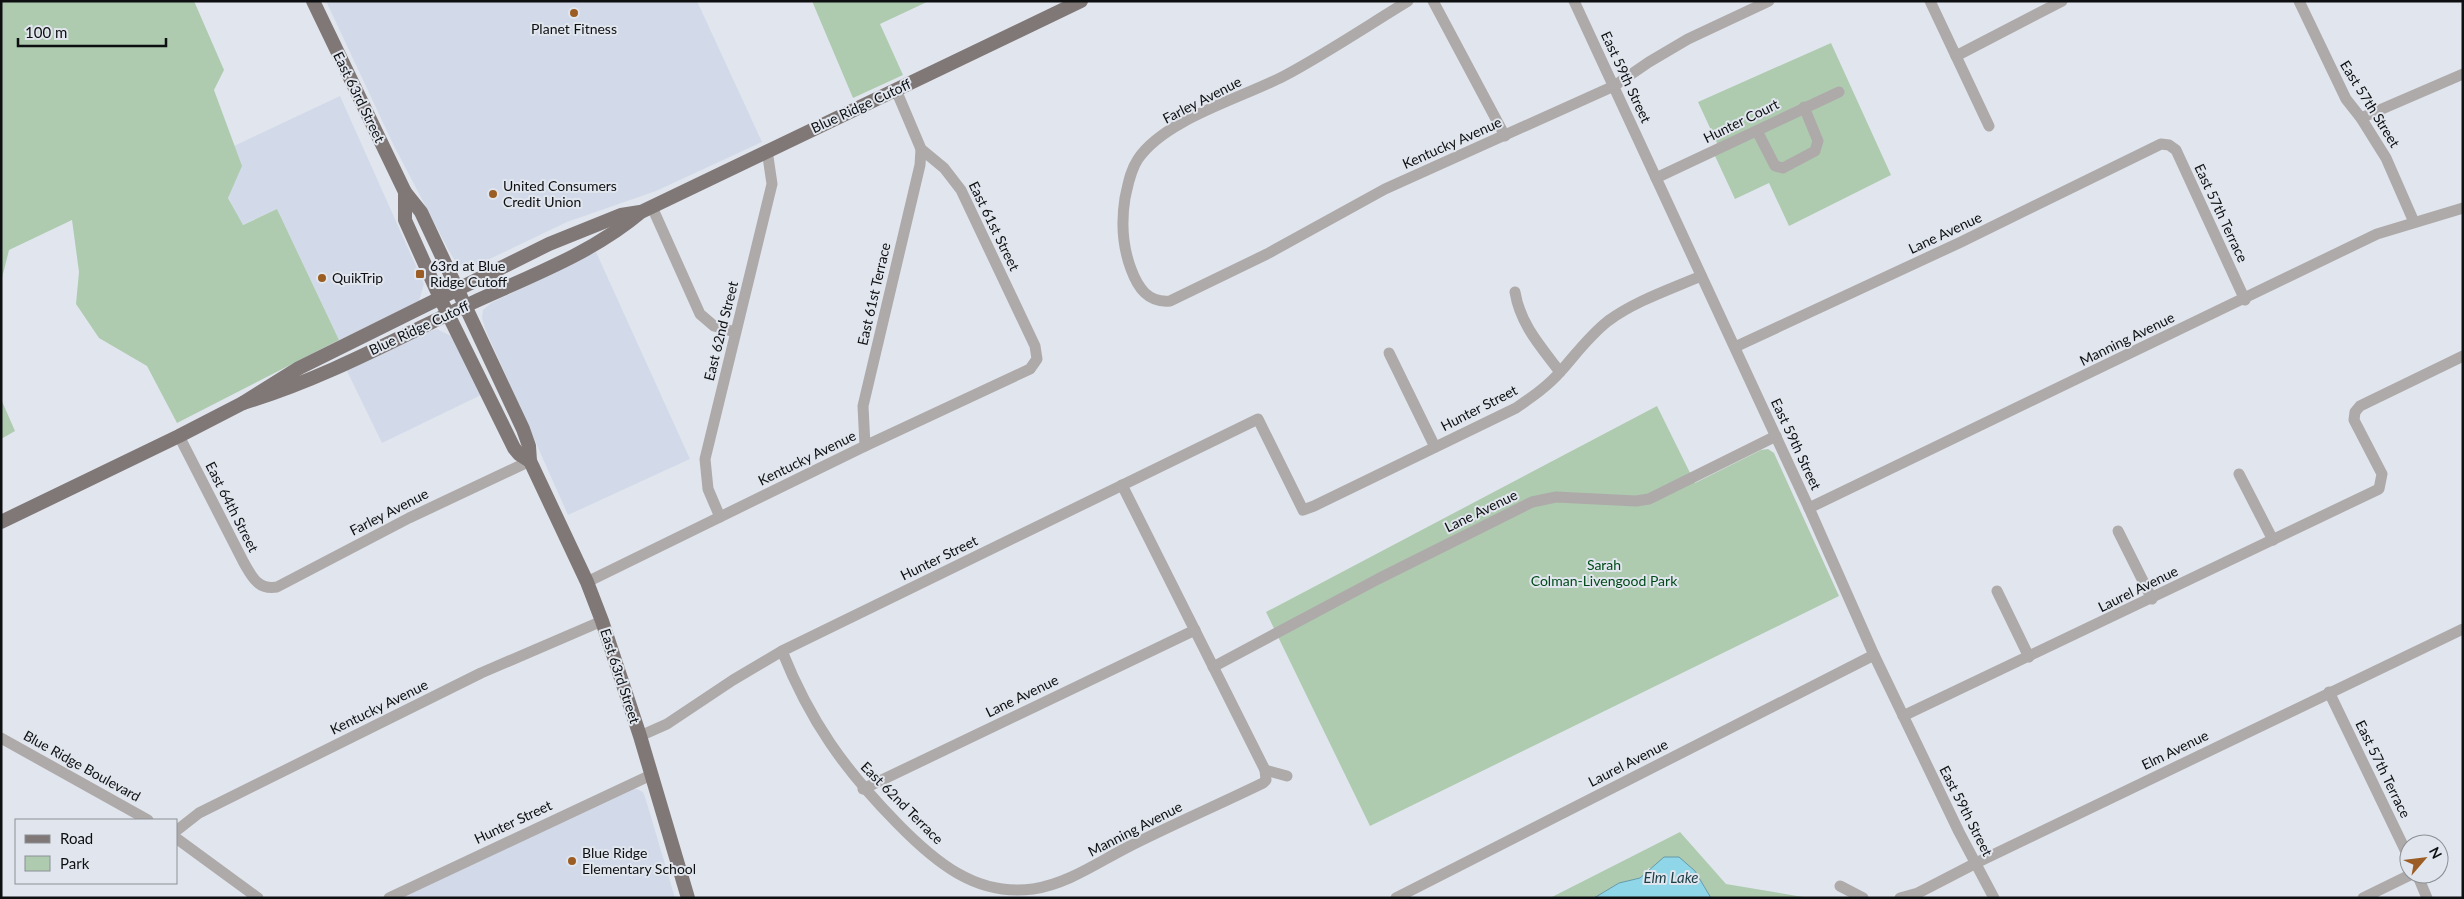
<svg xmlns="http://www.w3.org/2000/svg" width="2464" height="899" font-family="Lato,sans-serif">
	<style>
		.built { fill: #d2dae9 }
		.green { fill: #aecbb0 }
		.water { fill: #8ed6e8; stroke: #679aa8 }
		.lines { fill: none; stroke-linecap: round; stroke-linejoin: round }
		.minor { stroke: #aeaaa9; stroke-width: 11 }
		.major { stroke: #807877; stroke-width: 14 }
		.poi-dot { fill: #9b5d23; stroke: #e1e6ee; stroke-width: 2 }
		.labels { text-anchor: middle; stroke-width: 4; stroke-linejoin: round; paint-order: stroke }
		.poi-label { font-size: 14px; fill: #0d0f11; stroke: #e1e6ee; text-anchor: start }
		.street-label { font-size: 14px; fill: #0d0f11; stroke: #e1e6ee }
		.park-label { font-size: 14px; fill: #004b18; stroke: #e1e6ee }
		.water-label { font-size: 15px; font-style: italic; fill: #1c3e47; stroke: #e1e6ee }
	</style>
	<rect width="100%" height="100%" fill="#e1e6ee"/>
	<g class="built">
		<path d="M326,1H697L762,142L656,191L567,222L473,267H463L455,261L449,251L393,144Z"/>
		<path d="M340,96L424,284L419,301L339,340L277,209L242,225L228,197L241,166L234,146Z"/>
		<path d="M596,252L690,459L568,515L486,331L482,318L483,310L491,303Z"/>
		<path d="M437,329L451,336L481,395L382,443L346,369L427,332Z"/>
		<path d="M631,789H637L643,792L646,800L675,898H401Z"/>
	</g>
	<g class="green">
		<path d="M1,1H194L224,70L214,90L242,166L228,198L243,225L277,209L339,340L177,423L147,366L99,338L76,304L79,272L72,220L9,250L1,282Z"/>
		<path d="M812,1H929L880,24L903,75L853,98Z"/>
		<path d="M1831,43L1891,175L1789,226L1769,183L1735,199L1715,156L1717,143L1698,102Z"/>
		<path d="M1,399L15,431L1,439Z"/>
		<path d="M1657,406L1695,483L1761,450L1768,449L1774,453L1839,596L1370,826L1266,612Z"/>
		<path d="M1680,832L1726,884L1809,898H1711L1695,871L1649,868L1640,878L1619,883L1594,898H1550Z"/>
	</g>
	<path class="water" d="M1664,857H1679L1695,871L1711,898H1594L1619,883L1640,878Z"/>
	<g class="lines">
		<g class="minor">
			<path d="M1408,1C1367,26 1327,53 1284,76C1242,98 1165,119 1138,159C1130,171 1128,185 1125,198C1121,223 1122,245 1131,269C1138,288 1148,303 1170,301L1267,254L1385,189L1614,86L1649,62L1688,39L1769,1"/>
			<path d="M1433,1L1505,136"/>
			<path d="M1574,1L1809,508L1874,655L1959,832L1994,898"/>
			<path d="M1930,1L1989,126"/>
			<path d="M2299,1L2346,99L2361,118L2386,158L2414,222"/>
			<path d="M1956,56L2062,1"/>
			<path d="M2361,118L2463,74"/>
			<path d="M1757,131L1775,166L1783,168L1815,151L1818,141L1804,107"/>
			<path d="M1656,178L1839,92"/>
			<path d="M652,207L700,314L714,326L735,332"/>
			<path d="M1515,292C1520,324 1541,347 1560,372"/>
			<path d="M1735,347L1961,242L2161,144L2169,145L2176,150L2245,300"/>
			<path d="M1389,353L1435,447"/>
			<path d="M179,436L244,563C252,577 258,590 277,587L409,518L530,461"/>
			<path d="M865,446L863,406L920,165L921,149"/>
			<path d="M2239,474L2273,540"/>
			<path d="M1122,485L1265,770L1287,776"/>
			<path d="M1809,508L2377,234L2463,208"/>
			<path d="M720,517L708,489L705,459L772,184L767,150"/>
			<path d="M2118,531L2152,599"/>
			<path d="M587,582L865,446L1030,369L1037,359L1035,346L961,190L944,168L921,149L896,90"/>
			<path d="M1997,591L2029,657"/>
			<path d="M782,651C810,721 844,769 897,823C934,861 976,897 1033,889C1067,884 1097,863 1126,848C1171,825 1218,805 1263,783L1266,780L1265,770"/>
			<path d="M1213,667L1378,579L1532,502L1556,497L1636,501L1649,499L1776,436"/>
			<path d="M2329,692L2409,858"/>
			<path d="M1903,716L2379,489L2382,474L2354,420L2355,412L2360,406L2463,356"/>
			<path d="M640,736L667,724L733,680L782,651L1258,419L1303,510L1314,506L1516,408C1532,397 1548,386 1561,371C1576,354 1589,336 1608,321C1635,301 1671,289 1701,276"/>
			<path d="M1,738L148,820"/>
			<path d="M863,789L1195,630"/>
			<path d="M176,831L199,813L481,673L602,621"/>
			<path d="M176,838L258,898"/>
			<path d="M2417,874L2427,898"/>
			<path d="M1840,886L1863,898"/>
			<path d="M389,898L651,775"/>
			<path d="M1396,898L1874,655"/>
			<path d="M1900,898L1918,893L1976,863L2463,629"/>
			<path d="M2363,898L2412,874"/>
		</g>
		<g class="major">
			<path d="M313,1L405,192L421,212L523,429L529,446L530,461L587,582L602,621L640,736L688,898"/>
			<path d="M405,192V220L440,298L514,448L519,454L530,461"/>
			<path d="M243,403C320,380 392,341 465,306C525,278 590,255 641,212L1081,1"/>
			<path d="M1,522L179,436L243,403L299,368L549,244L621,215L640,212"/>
		</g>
	</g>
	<g class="poi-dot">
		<circle cx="574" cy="13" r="5"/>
		<circle cx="493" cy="194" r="5"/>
		<rect x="415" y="269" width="10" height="10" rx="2.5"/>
		<circle cx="322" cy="278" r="5"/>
		<circle cx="572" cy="861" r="5"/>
	</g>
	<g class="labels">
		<g class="poi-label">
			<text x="574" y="34" text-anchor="middle">Planet Fitness</text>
			<text x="503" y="191">United Consumers<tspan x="503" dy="16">Credit Union</tspan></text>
			<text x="430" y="271">63rd at Blue<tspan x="430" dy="16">Ridge Cutoff</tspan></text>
			<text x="332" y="283">QuikTrip</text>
			<text x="582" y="858">Blue Ridge<tspan x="582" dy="16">Elementary School</tspan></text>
		</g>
		<g class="street-label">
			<text transform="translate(1626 77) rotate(65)" y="5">East 59th Street</text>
			<text transform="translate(359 97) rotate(64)" y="5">East 63rd Street</text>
			<text transform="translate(1202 100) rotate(-27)" y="5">Farley Avenue</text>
			<text transform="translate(2370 104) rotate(58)" y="5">East 57th Street</text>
			<text transform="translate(861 106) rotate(-25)" y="5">Blue Ridge Cutoff</text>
			<text transform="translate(1741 121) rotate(-26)" y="5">Hunter Court</text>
			<text transform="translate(1452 143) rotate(-24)" y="5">Kentucky Avenue</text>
			<text transform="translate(2221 213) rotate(65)" y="5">East 57th Terrace</text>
			<text transform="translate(994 226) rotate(64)" y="5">East 61st Street</text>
			<text transform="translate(1945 233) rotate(-25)" y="5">Lane Avenue</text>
			<text transform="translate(874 294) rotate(-77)" y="5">East 61st Terrace</text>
			<text transform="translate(419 328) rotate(-25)" y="5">Blue Ridge Cutoff</text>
			<text transform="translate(721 331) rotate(-76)" y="5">East 62nd Street</text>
			<text transform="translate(2127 339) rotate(-26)" y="5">Manning Avenue</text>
			<text transform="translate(1479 408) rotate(-27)" y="5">Hunter Street</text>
			<text transform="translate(1796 444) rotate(65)" y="5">East 59th Street</text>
			<text transform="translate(807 458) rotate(-26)" y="5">Kentucky Avenue</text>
			<text transform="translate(232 507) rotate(63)" y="5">East 64th Street</text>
			<text transform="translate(1481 511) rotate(-26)" y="5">Lane Avenue</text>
			<text transform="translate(389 512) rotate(-27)" y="5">Farley Avenue</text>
			<text transform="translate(939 558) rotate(-26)" y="5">Hunter Street</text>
			<text transform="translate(2138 589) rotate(-26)" y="5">Laurel Avenue</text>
			<text transform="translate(620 676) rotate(72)" y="5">East 63rd Street</text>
			<text transform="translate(1022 696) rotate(-26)" y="5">Lane Avenue</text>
			<text transform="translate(379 707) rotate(-26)" y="5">Kentucky Avenue</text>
			<text transform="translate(2175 750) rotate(-26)" y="5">Elm Avenue</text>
			<text transform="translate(1628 763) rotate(-27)" y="5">Laurel Avenue</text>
			<text transform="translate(82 766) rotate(29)" y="5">Blue Ridge Boulevard</text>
			<text transform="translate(2383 769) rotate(64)" y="5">East 57th Terrace</text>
			<text transform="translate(902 803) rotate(45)" y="5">East 62nd Terrace</text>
			<text transform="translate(1966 811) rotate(63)" y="5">East 59th Street</text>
			<text transform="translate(513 822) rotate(-25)" y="5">Hunter Street</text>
			<text transform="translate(1135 829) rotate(-27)" y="5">Manning Avenue</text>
		</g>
		<g class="park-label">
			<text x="1604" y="570">Sarah<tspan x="1604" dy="16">Colman-Livengood Park</tspan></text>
		</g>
		<g class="water-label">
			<text x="1671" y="883">Elm Lake</text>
		</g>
	</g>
	<rect width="2464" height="899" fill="none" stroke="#0d0f11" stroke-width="5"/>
	<rect x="15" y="819" width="162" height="65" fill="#e1e6ee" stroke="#8c9096"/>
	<rect x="25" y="835" width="25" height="8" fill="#807877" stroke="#8c9096"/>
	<text x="60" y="844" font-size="15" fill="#0d0f11">Road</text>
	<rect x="25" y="856" width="25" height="15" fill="#aecbb0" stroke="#8c9096"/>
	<text x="60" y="869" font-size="15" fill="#0d0f11">Park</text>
	<g transform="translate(2424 859) rotate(62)"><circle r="24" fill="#e1e6ee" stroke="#8c9096"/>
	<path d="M0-4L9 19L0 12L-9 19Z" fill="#9b5d23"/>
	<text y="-8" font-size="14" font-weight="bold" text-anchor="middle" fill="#0d0f11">N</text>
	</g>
	<path d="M18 38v8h148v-8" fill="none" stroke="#0d0f11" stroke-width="2.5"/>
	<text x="25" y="38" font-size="15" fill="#0d0f11" stroke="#e1e6ee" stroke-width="4" paint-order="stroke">100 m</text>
</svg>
